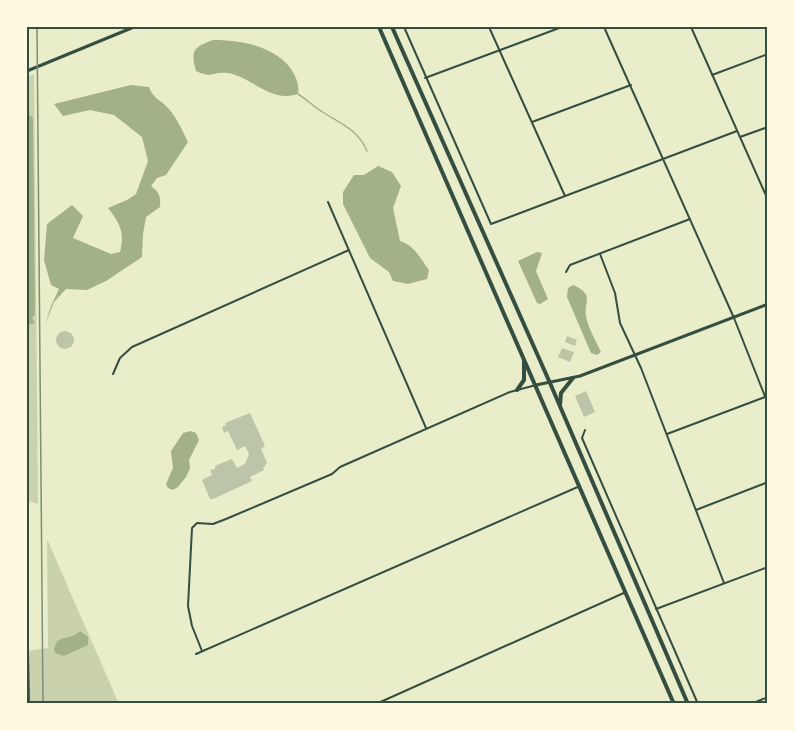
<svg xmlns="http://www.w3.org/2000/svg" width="795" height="731" font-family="Raleway,sans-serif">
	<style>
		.green { fill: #cad2ad }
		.water { fill: #a3b18a }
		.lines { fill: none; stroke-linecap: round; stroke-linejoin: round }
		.stream { stroke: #a3b18a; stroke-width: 1.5 }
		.building { fill: #bcc5a7 }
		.minor { stroke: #344e41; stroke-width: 2 }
		.tertiary { stroke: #344e41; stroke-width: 3 }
		.primary { stroke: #344e41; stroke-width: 4 }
		.rail { stroke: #7c8e77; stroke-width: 1.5 }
		.neatline { fill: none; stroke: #344e41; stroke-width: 2 }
	</style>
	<rect width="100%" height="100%" fill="#e9edc9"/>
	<g class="green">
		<path d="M34,74L38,504L27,501V77Z"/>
		<path d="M47,539L119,704H27V651L48,648Z"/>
	</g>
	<g class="water">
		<path d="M213,40C242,40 282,47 295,76C298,82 299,88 298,94C270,103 252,77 228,73C213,71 212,79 196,71C190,50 194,47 213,40Z"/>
		<path d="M131,85L149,87C154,100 159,98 168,108C177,118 182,130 188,142L166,175L157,178L151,186C159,192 161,196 160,207L146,217L143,234L142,257L106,281L87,290L66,289L54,302L45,325L51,306L59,289L51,285L44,260L47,224L72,205L83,216L73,238L111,254L120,252C125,233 120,223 108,208L127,200L136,194L148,161L142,137L114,115L90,110L63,116L54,104Z"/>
		<path d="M27,113L33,118V123L35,308V314L32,318L35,323L28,325L27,329Z"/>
		<path d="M378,166L392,172L401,186L393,208L400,241C414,245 420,258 429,270L427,279L408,284L393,281L389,272L370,258L343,204V192L354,175H364Z"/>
		<path d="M537,252L542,253L536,271L548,299L540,304L537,303L518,261Z"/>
		<path d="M573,285C595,295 584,300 586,316C588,328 596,341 601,352L597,355L591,353L567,297L568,288Z"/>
		<path d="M191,431L196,433L199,440L189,460L190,468L186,477L178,487L173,490L168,488L166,484L173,468L171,451L183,433Z"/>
		<path d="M80,631L88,637V645L64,656L55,653L54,649L57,641C64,637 75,637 80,631Z"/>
	</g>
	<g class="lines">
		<path class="stream" d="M298,94C306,99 313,106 321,111C339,123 358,129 367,151"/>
	</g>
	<g class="building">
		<circle cx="65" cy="340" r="9"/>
		<path d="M567,336L577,340L575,346L565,342Z"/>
		<path d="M562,348L574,352L570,362L558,357Z"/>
		<path d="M586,391L595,412L584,417L575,396Z"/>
		<path d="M250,413L265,446L261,449L267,463L263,468L264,470L250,477L252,481L213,499H210L202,480L212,475L210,470L215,469V466L232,459L237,468L245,464L249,454L245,446L237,450L228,431L224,433L222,427L226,425L225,423Z"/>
	</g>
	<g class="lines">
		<g class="minor">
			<path d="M404,27L491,224L737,131"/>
			<path d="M489,27L565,196"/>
			<path d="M604,27L734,318L768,404"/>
			<path d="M691,27L768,200"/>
			<path d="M712,75L768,54"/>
			<path d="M425,78L562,27"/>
			<path d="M532,122L631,85"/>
			<path d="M740,137L768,127"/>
			<path d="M328,202L426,428"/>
			<path d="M600,254L615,293L620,323L641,368L724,583"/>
			<path d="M566,272L570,265L690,219"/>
			<path d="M113,374L120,358L132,347L349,250"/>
			<path d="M585,430L582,438L698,704"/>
			<path d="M667,434L765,397"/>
			<path d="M696,510L768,482"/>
			<path d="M27,597L29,704"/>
			<path d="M656,609L768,567"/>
			<path d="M202,651L192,626L188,606L192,528L197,523L213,524L226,519L332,474L340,467L510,392L536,385"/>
			<path d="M196,654L580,486"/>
			<path d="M376,704L626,592"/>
			<path d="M751,704L768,697"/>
		</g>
		<g class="tertiary">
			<path d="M27,71L134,27"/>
			<path d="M536,385L580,376L768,304"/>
		</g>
		<g class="primary">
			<path d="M379,27L674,704"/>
			<path d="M392,27L550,383L688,704"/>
			<path d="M517,390L524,380V361"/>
			<path d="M560,405L561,393L573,378"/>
		</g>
		<path class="rail" d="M37,27L43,704"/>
	</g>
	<rect width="795" height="731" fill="none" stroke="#fefae0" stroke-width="57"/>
	<rect x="28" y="28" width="738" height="674" class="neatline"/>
</svg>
